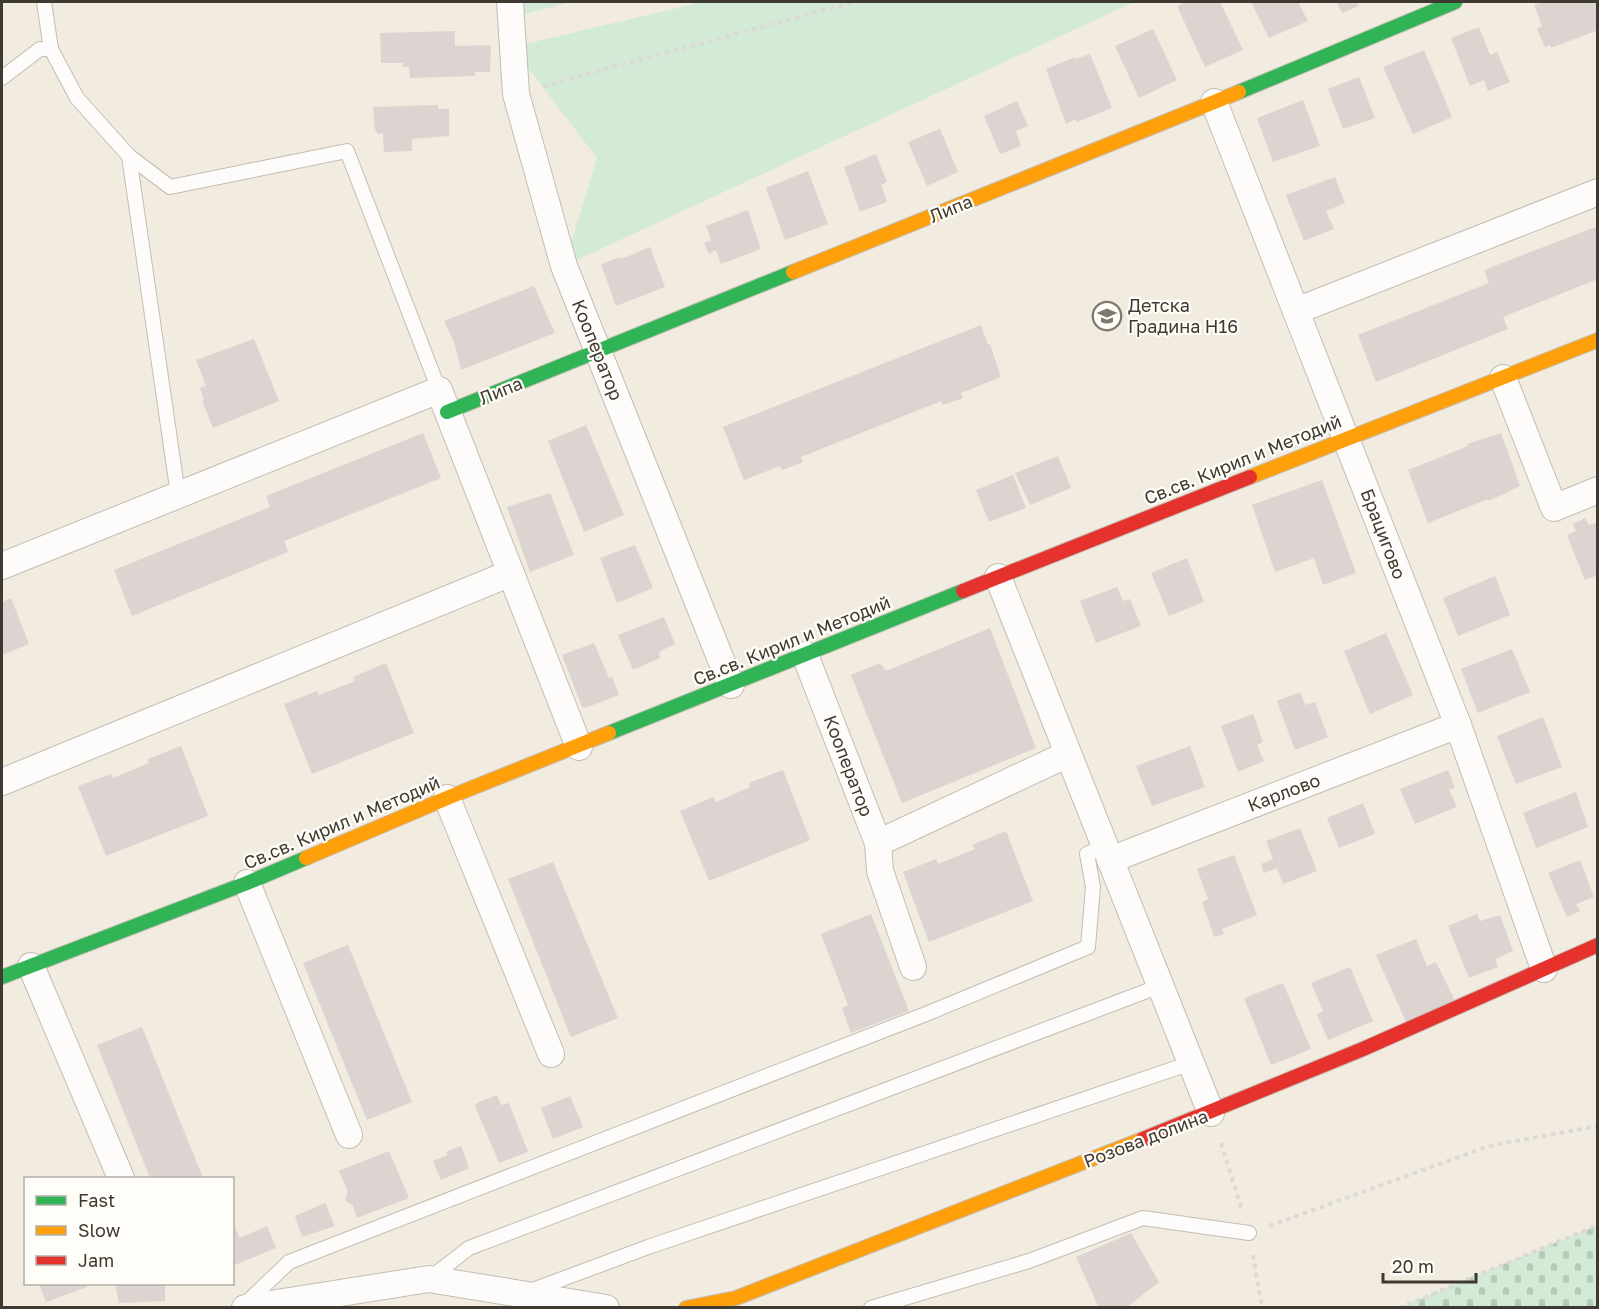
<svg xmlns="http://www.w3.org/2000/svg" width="1599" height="1309" font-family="'Golos Text',sans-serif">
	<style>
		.cemetery { fill: url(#cemetery-stones) }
		.park { fill: #d3ebd6 }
		.building { fill: #dcd4d0 }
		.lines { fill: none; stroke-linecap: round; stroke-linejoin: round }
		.lane-casing { stroke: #c3bdb4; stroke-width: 16 }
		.street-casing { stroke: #c3bdb4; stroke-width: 28 }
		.fast-casing { stroke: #c3bdb4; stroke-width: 16 }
		.slow-casing { stroke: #c3bdb4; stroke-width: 16 }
		.jam-casing { stroke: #c3bdb4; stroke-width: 16 }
		.path { stroke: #dcd9d6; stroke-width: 4; stroke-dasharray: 4.5 4.5; stroke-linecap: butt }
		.lane { stroke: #fdfcfa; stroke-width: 14 }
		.street { stroke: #fdfcfa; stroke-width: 26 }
		.fast { stroke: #30b455; stroke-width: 14 }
		.slow { stroke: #ff9f0a; stroke-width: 14 }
		.jam { stroke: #e5322d; stroke-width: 14 }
		.labels { text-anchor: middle; stroke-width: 4.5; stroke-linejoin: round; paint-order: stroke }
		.street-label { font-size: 18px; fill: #3f3a31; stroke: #fffdf8 }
		.poi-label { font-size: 18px; fill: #3f3a31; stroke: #fffdf8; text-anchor: start }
	</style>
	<defs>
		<pattern id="cemetery-stones" width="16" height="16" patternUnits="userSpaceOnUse" patternTransform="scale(1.5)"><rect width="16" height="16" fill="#d3ebd6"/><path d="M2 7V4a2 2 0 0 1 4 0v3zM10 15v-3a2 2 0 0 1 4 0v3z" fill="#b6cab8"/></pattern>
	</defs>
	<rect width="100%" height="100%" fill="#f2ebdf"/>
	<path class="cemetery" d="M1597,1225V1307H1399L1594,1227Z"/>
	<g class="park">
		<path d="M522,2H572L521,15Z"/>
		<path d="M703,2H1134L564,266L597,158L512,47Z"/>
	</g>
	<g class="building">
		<path d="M1186,2H1220L1243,50L1205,67L1177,6Z"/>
		<path d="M1251,2H1298L1308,21L1269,38Z"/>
		<path d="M1337,2H1357L1359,6L1342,13Z"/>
		<path d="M1542,2H1598V30L1551,48L1550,45L1545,47L1537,29L1542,26L1534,5Z"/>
		<path d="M1479,27L1490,55L1497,52L1510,82L1488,91L1484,80L1470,86L1451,38Z"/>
		<path d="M1153,29L1177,80L1139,98L1115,46Z"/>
		<path d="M455,31V46L491,45L490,72H475V76L410,78L409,67H403V63H381L380,33Z"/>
		<path d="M1424,50L1452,117L1413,134L1383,67Z"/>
		<path d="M1090,54L1112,108L1077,122L1076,119L1066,124L1046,69L1075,57V59Z"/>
		<path d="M1359,77L1375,118L1343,129L1328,89Z"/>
		<path d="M1303,100L1320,146L1273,162L1257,118Z"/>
		<path d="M1017,101L1028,126L1016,131L1021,146L1000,154L984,116Z"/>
		<path d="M438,105L439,109H449V136L412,139V151L384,152L383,133L378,134L375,130L373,107Z"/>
		<path d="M940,129L958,172L927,186L908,142Z"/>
		<path d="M876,154L887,182L881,185L887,202L860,212L844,167Z"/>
		<path d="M808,171L828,224L785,240L766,188Z"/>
		<path d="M1335,177L1345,203L1326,211L1334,229L1304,241L1286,195Z"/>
		<path d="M748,210L761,249L721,264L716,250L709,254L704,243L711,240L706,226Z"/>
		<path d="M1598,226V279L1503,317L1508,329L1376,382L1358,335L1489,283L1484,270Z"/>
		<path d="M650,247L665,287L616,306L601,264L620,257L621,259Z"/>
		<path d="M534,286L555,333L461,370L454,342L444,321Z"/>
		<path d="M981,325L988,345L990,344L1001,377L961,393L963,398L943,405L941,401L801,457L803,462L782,470L780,466L744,480L723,427Z"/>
		<path d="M254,339L279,401L213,428L202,401L204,400L200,388L206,386L196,360Z"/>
		<path d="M586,425L624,515L584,532L548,441Z"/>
		<path d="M423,433L441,478L284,541L288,552L132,616L114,570L270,507L266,496Z"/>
		<path d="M1501,433L1520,486L1489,501L1488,499L1428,523L1408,470L1468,446L1467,444Z"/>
		<path d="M1058,456L1071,488L1030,505L1015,473Z"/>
		<path d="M1013,475L1026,508L989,522L976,490Z"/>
		<path d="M1322,480L1356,573L1323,585L1314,558L1275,572L1252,505Z"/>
		<path d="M550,493L574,555L530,572L507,507Z"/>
		<path d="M1585,518L1589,525L1598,522V575L1585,580L1567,535L1576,531L1573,524Z"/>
		<path d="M635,545L653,588L617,603L600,558Z"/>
		<path d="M1187,558L1204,602L1169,616L1151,573Z"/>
		<path d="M1495,576L1510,615L1458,636L1443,598Z"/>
		<path d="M1117,587L1123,601L1130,599L1141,626L1096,643L1080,601Z"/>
		<path d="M11,598L29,644L2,655V602Z"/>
		<path d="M664,617L675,644L659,652L660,658L633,670L618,635Z"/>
		<path d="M990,628L1036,748L902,803L851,675L880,663L886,671Z"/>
		<path d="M1386,633L1413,695L1370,714L1344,651Z"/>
		<path d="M594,643L609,678L612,677L619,695L585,708L582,707L562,655Z"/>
		<path d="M1512,649L1530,692L1478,713L1461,669Z"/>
		<path d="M386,663L414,733L312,774L284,704L317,691L319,695L355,681L353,677Z"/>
		<path d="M1300,692L1305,705L1315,702L1328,737L1295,750L1277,701Z"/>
		<path d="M1253,714L1263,742L1257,745L1264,761L1238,772L1221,726Z"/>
		<path d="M1543,717L1562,767L1516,784L1497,736Z"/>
		<path d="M181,746L208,816L106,856L78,786L111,774L113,778L149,763L148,759Z"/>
		<path d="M1190,746L1205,787L1152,806L1136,766Z"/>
		<path d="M783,770L810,840L709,881L680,811L713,797L716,802L750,787L749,783Z"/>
		<path d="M1448,770L1455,788L1449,790L1457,807L1415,824L1400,789Z"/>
		<path d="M1576,792L1588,827L1536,848L1523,813Z"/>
		<path d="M1363,803L1375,834L1339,848L1327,818Z"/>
		<path d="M1300,828L1317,871L1283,884L1277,868L1264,873L1261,864L1273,859L1266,841Z"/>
		<path d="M1006,831L1033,901L929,942L903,872L936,859L938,864L975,849L972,845Z"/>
		<path d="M1234,855L1257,915L1222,929L1224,934L1214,937L1202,902L1208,899L1197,869Z"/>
		<path d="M1580,860L1594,897L1576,904L1580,911L1567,917L1548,873Z"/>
		<path d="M553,862L618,1018L571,1037L508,879Z"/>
		<path d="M871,914L909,1011L851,1033L842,1008L848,1005L821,934Z"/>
		<path d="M1477,914L1480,921L1500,915L1513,951L1495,959L1498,967L1469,978L1448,926Z"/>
		<path d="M1416,939L1427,966L1436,962L1456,1003L1407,1024L1376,955Z"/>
		<path d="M348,945L412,1102L367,1120L303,963Z"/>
		<path d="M1350,967L1373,1021L1328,1040L1317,1014L1323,1011L1311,983Z"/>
		<path d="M1283,983L1311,1049L1271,1065L1244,998Z"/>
		<path d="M142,1027L203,1178H150L97,1045Z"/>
		<path d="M497,1095L501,1105L509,1103L528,1152L499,1163L475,1106L477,1103Z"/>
		<path d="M570,1096L583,1127L553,1139L541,1108Z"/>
		<path d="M461,1146L469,1168L441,1180L433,1161L448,1155L446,1152Z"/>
		<path d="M389,1151L409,1198L357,1218L353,1205L348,1203L345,1199L348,1192L339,1171Z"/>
		<path d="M325,1203L335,1226L302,1237L295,1216Z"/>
		<path d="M267,1226L276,1248L235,1265L232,1260V1228L235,1227L240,1238Z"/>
		<path d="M1131,1233L1159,1282L1126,1308H1099L1076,1257Z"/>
		<path d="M39,1284H86L87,1287L46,1302Z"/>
		<path d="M115,1284H165V1301L119,1303Z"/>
	</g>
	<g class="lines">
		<g class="lane-casing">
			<g id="lane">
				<path d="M44,2L51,49L77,98L129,156L170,187L347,151L439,390"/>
				<path d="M2,78L40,49H51"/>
				<path d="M129,156L178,495"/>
				<path d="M429,1279L469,1248L1160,986"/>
				<path d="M530,1291L648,1247L1191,1063"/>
				<path d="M243,1306L289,1262L926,1014L1088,947L1093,887L1087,854L1105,846"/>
				<path d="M871,1308L1029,1261L1143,1218L1249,1233"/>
			</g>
		</g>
		<g class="street-casing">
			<g id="street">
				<path d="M510,2L516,94L564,266L731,685"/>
				<path d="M1214,102L1458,725L1544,969"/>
				<path d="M1296,311L1598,192"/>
				<path d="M1503,378L1554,508L1598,490"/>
				<path d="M2,566L439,390L579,747"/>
				<path d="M998,577L1211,1113"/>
				<path d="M805,655L878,843"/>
				<path d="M2,782L511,573"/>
				<path d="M447,798L551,1054"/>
				<path d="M1110,860L1458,725"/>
				<path d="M247,883L349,1135"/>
				<path d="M31,966L121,1178"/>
				<path d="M913,967L880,871L878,843L1068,754"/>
				<path d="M245,1308L429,1279L606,1308"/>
			</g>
		</g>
		<g class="fast-casing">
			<g id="fast">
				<path d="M1239,92L1455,2"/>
				<path d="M447,412L793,272"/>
				<path d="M609,733L963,591"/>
				<path d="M2,977L247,883L306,858"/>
			</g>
		</g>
		<g class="slow-casing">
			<g id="slow">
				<path d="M793,272L1239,92"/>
				<path d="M1250,477L1598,340"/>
				<path d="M306,858L447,798L609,733"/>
				<path d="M686,1308L736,1298L1143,1139"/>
			</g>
		</g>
		<g class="jam-casing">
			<g id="jam">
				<path d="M963,591L1250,477"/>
				<path d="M1143,1139L1363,1049L1598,945"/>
			</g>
		</g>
		<g class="path">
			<path d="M543,86L854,2"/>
			<path d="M1221,1143L1242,1210"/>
			<path d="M1269,1226L1489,1146L1598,1126"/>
			<path d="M1253,1255L1262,1308"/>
			<path d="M1399,1308L1598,1225"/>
		</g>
		<use href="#lane" class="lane"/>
		<use href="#street" class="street"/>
		<use href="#fast" class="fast"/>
		<use href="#slow" class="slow"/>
		<use href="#jam" class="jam"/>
	</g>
	<defs>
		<g id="school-ring" transform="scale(1.5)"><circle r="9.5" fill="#fffdf8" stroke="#7e786e" stroke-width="1.5"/><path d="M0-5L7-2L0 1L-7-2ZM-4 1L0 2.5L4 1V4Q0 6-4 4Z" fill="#7e786e"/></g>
	</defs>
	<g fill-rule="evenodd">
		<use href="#school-ring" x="1107" y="316"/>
	</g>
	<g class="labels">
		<g class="street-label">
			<text transform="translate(951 209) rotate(-22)" y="6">Липа</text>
			<text transform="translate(597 350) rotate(68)" y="6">Кооператор</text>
			<text transform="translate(501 391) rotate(-22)" y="6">Липа</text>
			<text transform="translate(1243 460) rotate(-22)" y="6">Св.св. Кирил и Методий</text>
			<text transform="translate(1383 534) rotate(69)" y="6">Брацигово</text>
			<text transform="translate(792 641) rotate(-22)" y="6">Св.св. Кирил и Методий</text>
			<text transform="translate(848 766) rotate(69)" y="6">Кооператор</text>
			<text transform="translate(1284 793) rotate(-21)" y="6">Карлово</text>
			<text transform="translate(342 823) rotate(-23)" y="6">Св.св. Кирил и Методий</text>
			<text transform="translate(1146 1139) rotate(-21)" y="6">Розова долина</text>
		</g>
		<g class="poi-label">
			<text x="1128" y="312">Детска<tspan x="1128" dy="21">Градина Н16</tspan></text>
		</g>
	</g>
	<rect width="1599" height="1309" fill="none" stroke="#3f3a31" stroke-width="6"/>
	<rect x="24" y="1177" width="210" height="108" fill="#fffdf8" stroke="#b2afa8" stroke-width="1.5"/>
	<rect x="36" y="1196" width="30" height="9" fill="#30b455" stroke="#b2afa8" stroke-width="1.5"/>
	<text x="78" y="1207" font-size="18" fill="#3f3a31">Fast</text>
	<rect x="36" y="1226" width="30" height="9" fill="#ff9f0a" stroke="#b2afa8" stroke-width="1.5"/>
	<text x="78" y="1237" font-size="18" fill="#3f3a31">Slow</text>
	<rect x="36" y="1256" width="30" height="9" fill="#e5322d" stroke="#b2afa8" stroke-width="1.5"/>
	<text x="78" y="1267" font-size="18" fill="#3f3a31">Jam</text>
	<path d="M1383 1273v9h93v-9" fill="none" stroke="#3f3a31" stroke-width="3"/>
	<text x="1392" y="1273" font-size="18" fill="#3f3a31" stroke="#fffdf8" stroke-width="4.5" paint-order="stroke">20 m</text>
</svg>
